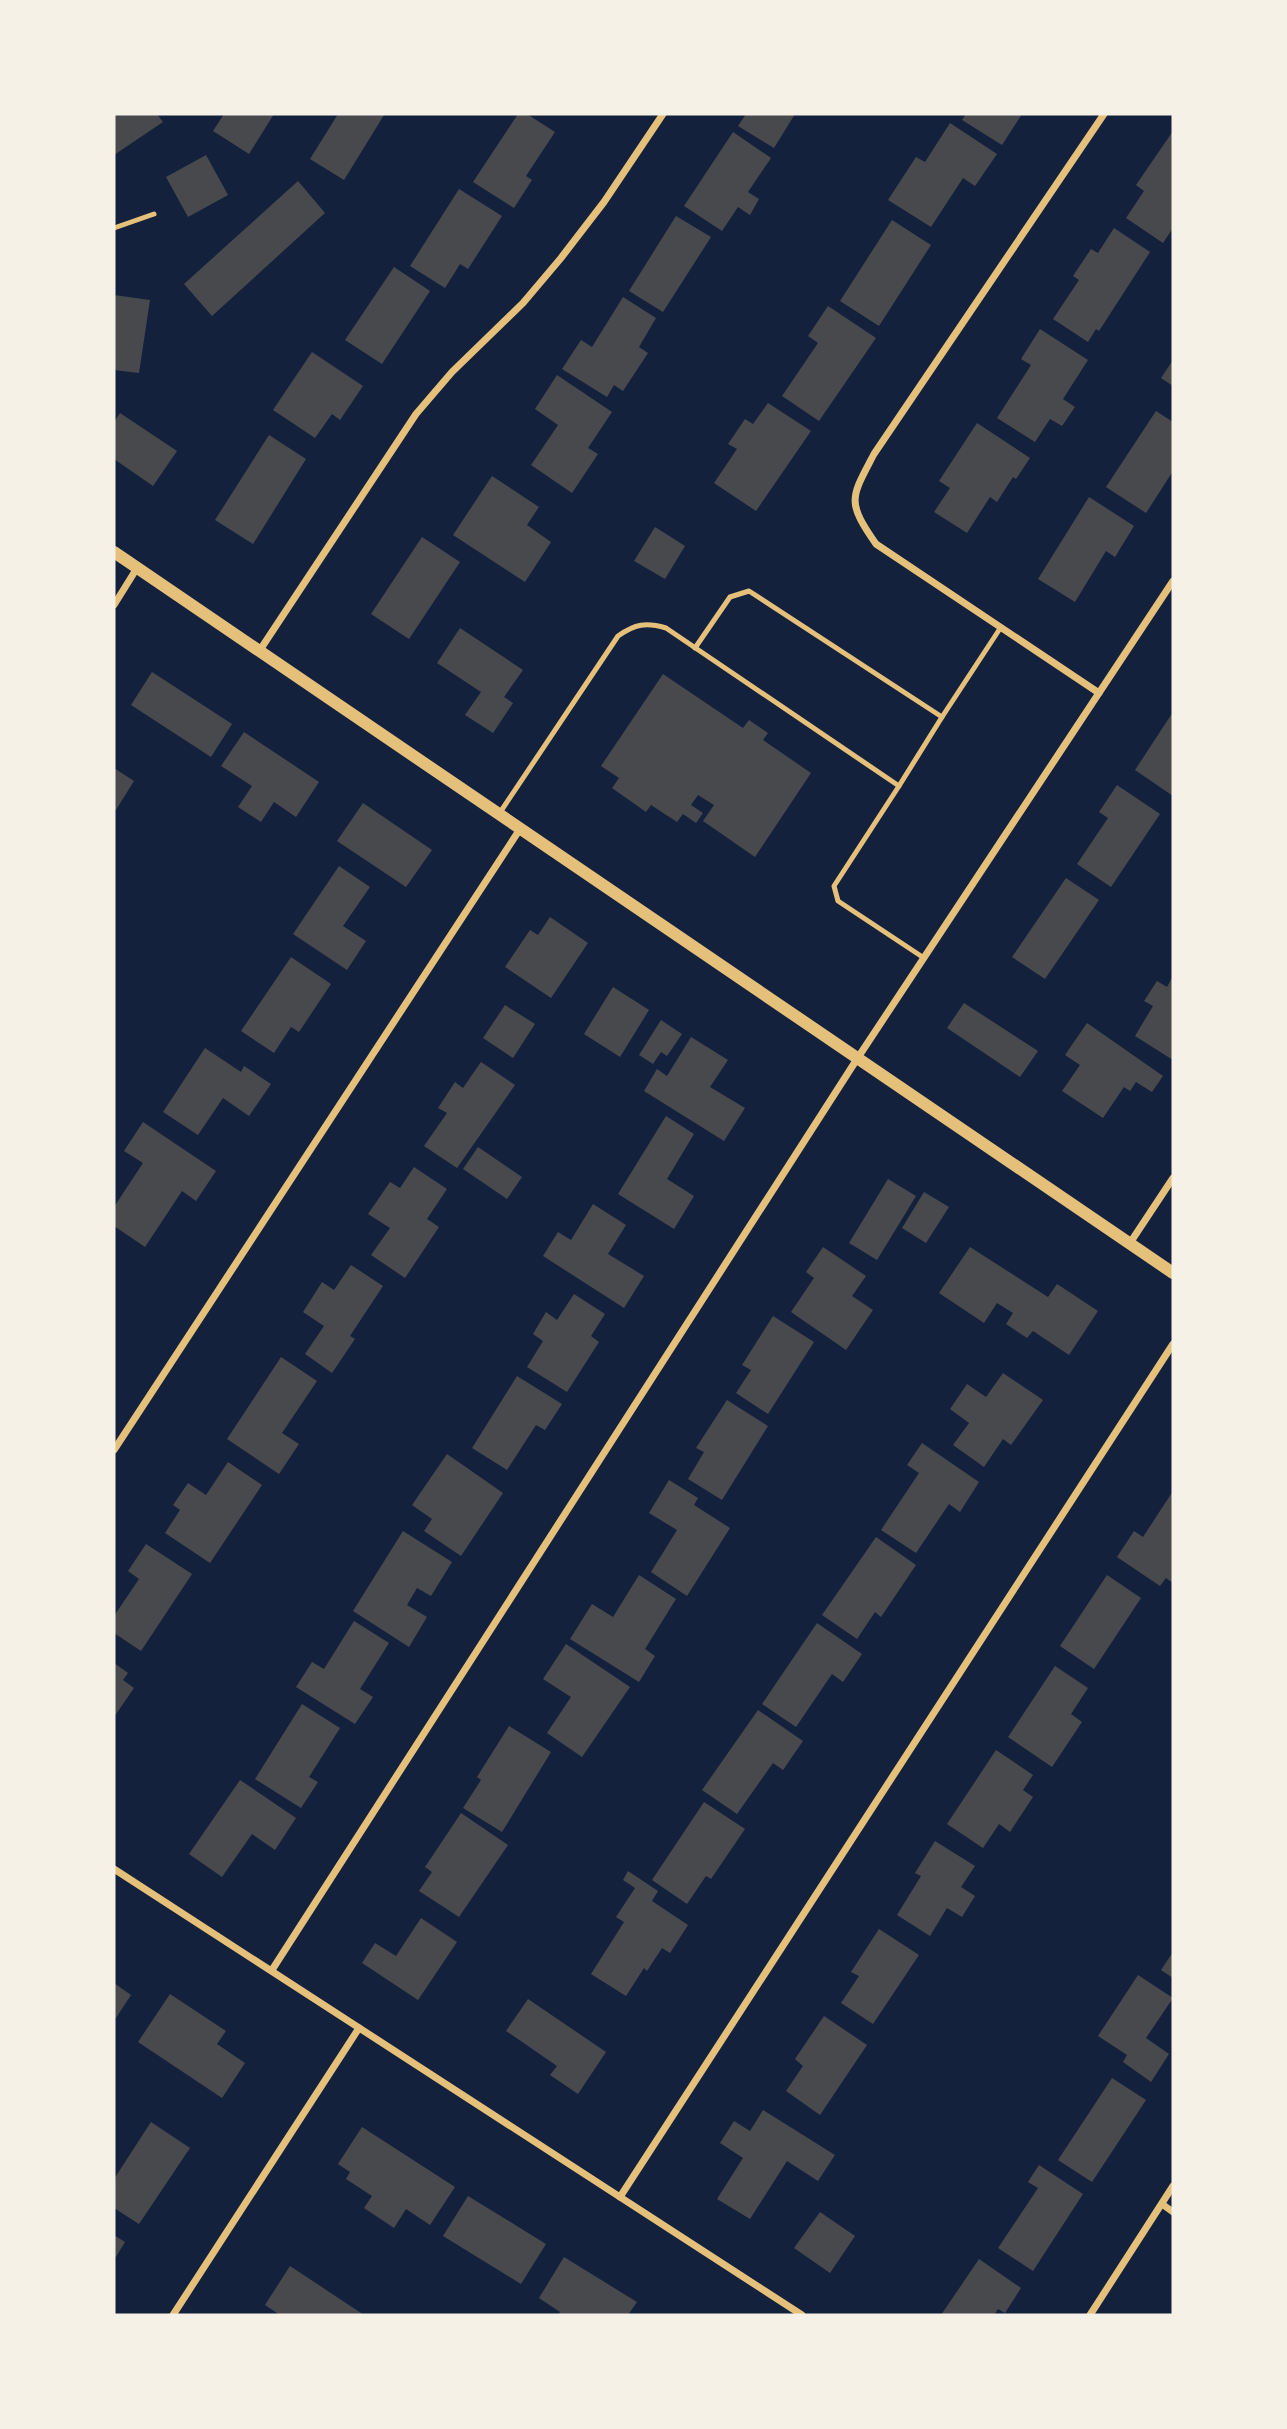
<svg xmlns="http://www.w3.org/2000/svg" width="1287" height="2429" font-family="Overpass,sans-serif">
	<style>
		.building { fill: #48494c }
		.lines { fill: none; stroke-linecap: round; stroke-linejoin: round }
		.service { stroke: #e5c07b; stroke-width: 5 }
		.minor { stroke: #e5c07b; stroke-width: 7 }
		.tertiary { stroke: #e5c07b; stroke-width: 12 }
	</style>
	<rect width="100%" height="100%" fill="#14213d"/>
	<g class="building">
		<path d="M114,114H157L163,122L114,155Z"/>
		<path d="M224,114H274L249,154L213,131Z"/>
		<path d="M338,114L384,115L344,180L310,159Z"/>
		<path d="M518,114H527L555,132L526,176L532,180L514,208L473,182Z"/>
		<path d="M746,114H795L774,148L738,126Z"/>
		<path d="M966,114H1022L1002,145L962,120Z"/>
		<path d="M950,123L997,154L975,186L963,178L931,227L888,200L916,157L925,162Z"/>
		<path d="M1173,131V228L1163,243L1126,218L1144,191L1136,185Z"/>
		<path d="M733,132L771,158L748,192L759,199L750,215L738,207L722,231L684,206Z"/>
		<path d="M206,155L228,195L188,217L166,177Z"/>
		<path d="M298,181L325,213L212,316L184,284Z"/>
		<path d="M459,189L502,216L468,269L460,264L445,288L410,266Z"/>
		<path d="M676,216L711,237L663,312L629,291Z"/>
		<path d="M892,220L931,245L879,326L840,301Z"/>
		<path d="M1114,228L1150,252L1099,331L1096,329L1088,342L1053,319L1079,280L1073,276L1091,249L1098,253Z"/>
		<path d="M394,267L430,291L382,364L345,340Z"/>
		<path d="M114,295L150,300L139,373L114,370Z"/>
		<path d="M623,297L656,318L639,347L648,353L623,391L614,385L607,397L562,369L581,340L592,347Z"/>
		<path d="M828,306L876,338L819,421L782,396L818,343L808,336Z"/>
		<path d="M1040,329L1088,360L1063,399L1075,407L1062,426L1050,419L1035,442L997,418L1031,365L1021,359Z"/>
		<path d="M312,352L363,386L340,420L332,414L315,438L273,410Z"/>
		<path d="M1173,360V386L1161,378Z"/>
		<path d="M557,375L612,412L588,448L598,454L572,493L531,465L558,425L535,409Z"/>
		<path d="M768,403L811,431L756,511L714,483L737,449L728,444L745,419L753,424Z"/>
		<path d="M1156,411L1173,422V471L1146,513L1106,487Z"/>
		<path d="M120,413L177,451L153,486L114,459V422Z"/>
		<path d="M977,423L1030,458L1016,479L1013,477L997,502L990,497L967,533L934,512L950,488L939,481Z"/>
		<path d="M269,435L306,459L253,544L215,520Z"/>
		<path d="M492,476L539,507L527,525L551,542L525,582L453,535Z"/>
		<path d="M1089,497L1134,526L1115,557L1106,551L1075,602L1038,579Z"/>
		<path d="M655,527L685,546L665,579L634,561Z"/>
		<path d="M422,537L460,562L409,639L371,614Z"/>
		<path d="M460,628L523,670L504,697L513,703L493,733L465,715L481,692L437,663Z"/>
		<path d="M152,672L232,724L211,757L131,705Z"/>
		<path d="M663,674L743,728L749,720L768,733L763,740L811,773L755,857L703,821L714,805L698,795L691,805L703,813L696,823L683,814L677,822L651,805L646,812L612,788L619,778L601,766Z"/>
		<path d="M1173,712V796L1135,770Z"/>
		<path d="M244,732L319,782L296,817L274,802L261,822L238,807L252,786L221,766Z"/>
		<path d="M114,768L134,781L114,813Z"/>
		<path d="M1117,785L1160,814L1111,887L1077,864L1108,818L1099,812Z"/>
		<path d="M363,803L432,850L406,887L337,841Z"/>
		<path d="M339,866L370,887L343,926L366,941L347,970L293,934Z"/>
		<path d="M1066,878L1099,900L1045,979L1012,957Z"/>
		<path d="M550,917L588,943L551,998L505,967L530,930L538,935Z"/>
		<path d="M291,957L331,984L299,1032L291,1027L274,1053L241,1031Z"/>
		<path d="M1173,976V1060L1135,1036L1153,1006L1144,1001L1157,981L1167,987Z"/>
		<path d="M613,987L649,1010L620,1057L584,1034Z"/>
		<path d="M964,1003L1038,1051L1020,1077L947,1028Z"/>
		<path d="M505,1005L535,1024L513,1058L483,1038Z"/>
		<path d="M661,1020L682,1034L667,1056L661,1052L653,1064L639,1055Z"/>
		<path d="M1087,1023L1163,1076L1152,1092L1136,1082L1130,1091L1124,1087L1103,1118L1062,1091L1080,1065L1065,1055Z"/>
		<path d="M691,1037L728,1060L710,1087L745,1108L724,1141L644,1091L657,1069L667,1076Z"/>
		<path d="M205,1048L241,1072L244,1066L271,1084L249,1116L223,1098L198,1135L163,1112Z"/>
		<path d="M481,1062L515,1085L457,1168L424,1146L447,1113L438,1108L455,1082L463,1088Z"/>
		<path d="M666,1116L694,1134L667,1179L694,1196L674,1229L618,1194Z"/>
		<path d="M143,1122L216,1171L196,1201L182,1191L145,1247L114,1226V1207L143,1163L124,1151Z"/>
		<path d="M478,1147L522,1177L507,1199L463,1169Z"/>
		<path d="M414,1167L447,1189L427,1219L439,1227L405,1278L371,1255L390,1228L368,1214L390,1182L400,1188Z"/>
		<path d="M888,1179L916,1196L877,1260L849,1243Z"/>
		<path d="M924,1192L949,1207L926,1243L902,1228Z"/>
		<path d="M593,1204L626,1225L608,1254L644,1276L624,1308L543,1256L558,1232L571,1240Z"/>
		<path d="M823,1247L866,1276L852,1296L873,1310L846,1350L791,1312L814,1278L806,1272Z"/>
		<path d="M970,1247L1048,1297L1057,1284L1098,1311L1069,1355L1033,1331L1027,1338L1006,1324L1013,1313L997,1303L984,1323L939,1293Z"/>
		<path d="M351,1265L383,1286L350,1336L355,1339L332,1373L305,1354L324,1326L303,1312L322,1282L334,1290Z"/>
		<path d="M574,1294L605,1314L591,1336L599,1342L567,1392L527,1367L543,1341L533,1334L546,1312L557,1320Z"/>
		<path d="M773,1316L814,1342L768,1414L736,1393L751,1370L742,1365Z"/>
		<path d="M281,1357L317,1381L282,1433L299,1444L279,1474L227,1439Z"/>
		<path d="M1003,1373L1043,1400L1011,1445L1003,1439L984,1467L953,1445L969,1423L950,1409L967,1384L986,1397Z"/>
		<path d="M517,1376L562,1404L545,1430L536,1425L507,1470L472,1448Z"/>
		<path d="M727,1400L768,1426L722,1500L688,1479L704,1452L696,1448Z"/>
		<path d="M922,1443L979,1482L960,1512L949,1504L916,1553L881,1530L919,1473L907,1465Z"/>
		<path d="M447,1454L503,1493L461,1556L424,1531L432,1519L412,1505Z"/>
		<path d="M228,1462L262,1485L210,1563L165,1533L180,1510L173,1505L188,1483L206,1495Z"/>
		<path d="M669,1480L698,1498L694,1505L730,1528L687,1596L651,1572L677,1530L649,1513Z"/>
		<path d="M1173,1491V1583L1166,1578L1160,1586L1117,1557L1134,1531L1143,1537Z"/>
		<path d="M403,1531L452,1562L431,1596L417,1588L407,1605L427,1617L409,1647L353,1611Z"/>
		<path d="M876,1537L916,1565L881,1617L875,1612L857,1639L822,1615Z"/>
		<path d="M146,1544L192,1574L141,1651L114,1633V1616L139,1579L128,1571Z"/>
		<path d="M639,1575L676,1599L645,1649L655,1656L639,1682L570,1639L592,1604L613,1617Z"/>
		<path d="M1107,1575L1141,1598L1094,1669L1060,1646Z"/>
		<path d="M354,1621L389,1643L360,1689L373,1697L355,1724L296,1687L312,1662L324,1669Z"/>
		<path d="M817,1623L862,1654L843,1682L832,1674L796,1727L762,1704Z"/>
		<path d="M566,1644L630,1687L582,1757L547,1733L571,1697L543,1679Z"/>
		<path d="M114,1663L128,1673L123,1680L134,1688L114,1717Z"/>
		<path d="M1055,1666L1088,1688L1071,1714L1082,1722L1052,1767L1008,1737Z"/>
		<path d="M302,1704L340,1728L309,1777L318,1782L301,1808L255,1779Z"/>
		<path d="M758,1710L803,1741L783,1770L773,1763L737,1814L702,1790Z"/>
		<path d="M509,1726L551,1752L502,1832L463,1808L481,1780L477,1777Z"/>
		<path d="M996,1750L1033,1775L1023,1790L1033,1797L1010,1832L999,1824L983,1848L947,1824Z"/>
		<path d="M240,1780L296,1818L275,1850L252,1834L222,1877L189,1854Z"/>
		<path d="M704,1802L745,1829L711,1879L706,1876L687,1904L652,1880Z"/>
		<path d="M461,1813L508,1845L459,1917L419,1891L432,1872L425,1867Z"/>
		<path d="M935,1841L975,1866L961,1887L975,1896L962,1917L947,1908L930,1936L897,1915L921,1876L915,1873Z"/>
		<path d="M628,1871L658,1891L652,1901L688,1925L670,1953L662,1948L647,1971L644,1968L626,1996L591,1974L624,1922L616,1917L635,1888L623,1880Z"/>
		<path d="M421,1918L457,1942L418,2000L362,1963L375,1943L396,1956Z"/>
		<path d="M879,1929L919,1955L873,2024L841,2003L859,1976L851,1972Z"/>
		<path d="M1173,1952V1978L1161,1970Z"/>
		<path d="M1138,1975L1173,1998L1146,2038L1169,2054L1151,2082L1123,2062L1127,2055L1098,2036Z"/>
		<path d="M114,1983L131,1995L114,2021Z"/>
		<path d="M170,1994L226,2031L217,2044L245,2063L222,2098L138,2042Z"/>
		<path d="M528,1999L606,2052L578,2094L550,2075L557,2066L506,2031Z"/>
		<path d="M824,2016L867,2045L820,2115L786,2091L803,2066L795,2059Z"/>
		<path d="M1112,2078L1146,2100L1092,2182L1058,2160Z"/>
		<path d="M763,2110L835,2155L818,2181L787,2161L750,2219L717,2199L743,2158L720,2143L734,2121L750,2131Z"/>
		<path d="M151,2122L190,2148L139,2224L114,2208V2179Z"/>
		<path d="M362,2127L455,2187L430,2225L406,2209L394,2228L364,2208L372,2196L346,2179L350,2172L338,2164Z"/>
		<path d="M1039,2165L1083,2194L1033,2271L998,2248L1038,2188L1028,2182Z"/>
		<path d="M468,2196L546,2244L521,2284L443,2236Z"/>
		<path d="M820,2212L855,2236L830,2273L794,2248Z"/>
		<path d="M114,2235L125,2242L114,2260Z"/>
		<path d="M564,2257L637,2302L628,2315H558L560,2312L539,2298Z"/>
		<path d="M979,2259L1021,2288L1005,2313L998,2309L994,2315H941Z"/>
		<path d="M290,2266L364,2315H280L265,2305Z"/>
	</g>
	<g class="lines">
		<g class="service">
			<path d="M114,228L154,214"/>
			<path d="M695,648L730,597L749,591L942,717L1001,627"/>
			<path d="M899,786L942,717"/>
			<path d="M499,814L618,636C635,624 646,622 666,628L899,786L834,886L838,901L924,958"/>
		</g>
		<g class="minor">
			<path d="M114,605L137,568"/>
			<path d="M260,650L416,414L452,372L523,303L561,258L604,202L663,114"/>
			<path d="M1099,693L876,544C846,501 851,498 874,454L1104,114"/>
			<path d="M1130,1243L1173,1178"/>
			<path d="M114,1450L520,829"/>
			<path d="M114,1869L802,2315"/>
			<path d="M272,1970L857,1059L1173,581"/>
			<path d="M620,2197L1173,1344"/>
			<path d="M1162,2204L1173,2212"/>
			<path d="M173,2315L359,2028"/>
			<path d="M1090,2315L1173,2186"/>
		</g>
		<path class="tertiary" d="M114,552L1173,1273"/>
	</g>
	<rect width="1287" height="2429" fill="none" stroke="#f6f1e7" stroke-width="231"/>
</svg>
